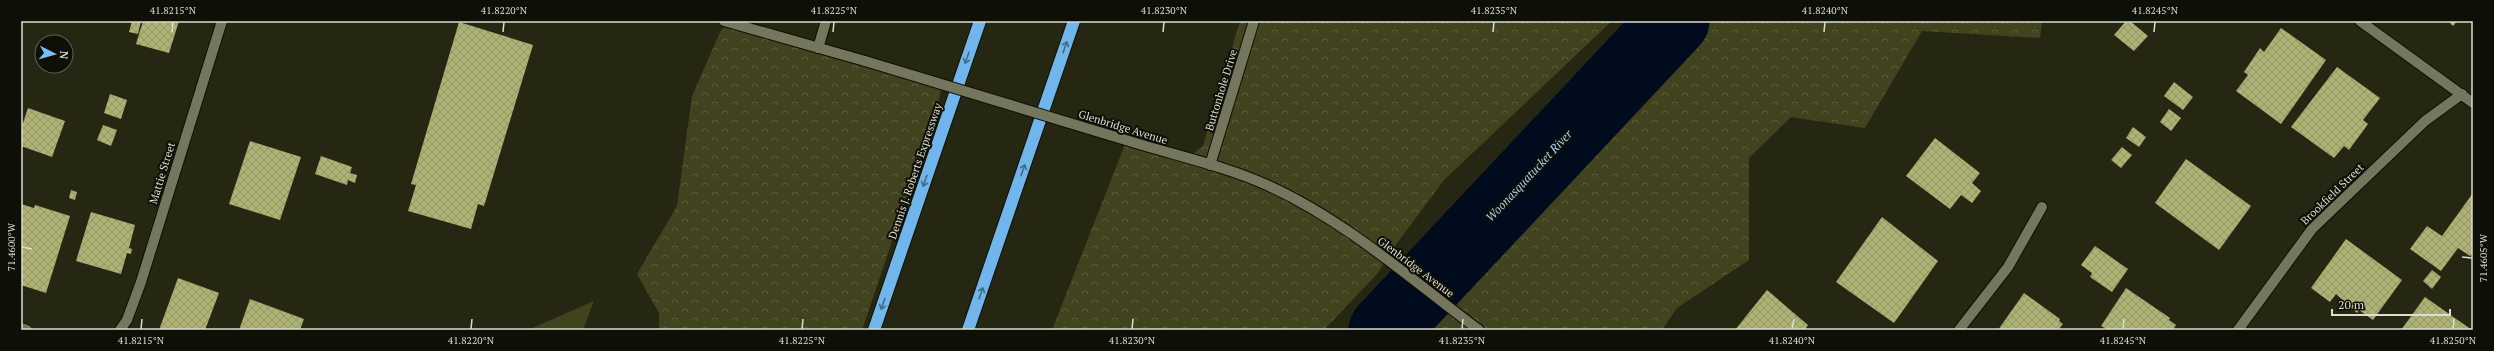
<svg xmlns="http://www.w3.org/2000/svg" width="2494" height="351" font-family="'PT Serif',serif">
	<style>
		.green { fill: #41421e }
		.forest { fill: url(#forest-crowns) }
		.lines { fill: none; stroke-linecap: round; stroke-linejoin: round }
		.river { stroke: #000c1e; stroke-width: 71 }
		.building { fill: url(#building-cross-hatch) }
		.street-casing { stroke: #0f0f00; stroke-width: 12 }
		.secondary-casing { stroke: #0f0f00; stroke-width: 12 }
		.highway-casing { stroke: #0f0f00; stroke-width: 14 }
		.street { stroke: #74765e; stroke-width: 10 }
		.secondary { stroke: #74765e; stroke-width: 10 }
		.highway { stroke: #70b5eb; stroke-width: 12 }
		.secondary-bridge-casing { stroke: #0f0f00; stroke-width: 12; stroke-linecap: butt }
		.secondary-bridge { stroke: #74765e; stroke-width: 10 }
		.oneway { stroke: #446a84 }
		.ticks { fill: none; stroke: #ddded1; stroke-width: 1.5 }
		.labels { text-anchor: middle; stroke-width: 4; stroke-linejoin: round; paint-order: stroke }
		.street-label { font-size: 11px; fill: #ddded1; stroke: #0e0f06 }
		.water-label { font-size: 12px; font-style: italic; fill: #a6d1f4; stroke: #0e0f06 }
		.neatline { fill: none; stroke: #ddded1; stroke-width: 1.5 }
		.ticks-label { font-size: 10px; text-anchor: middle; fill: #ddded1 }
	</style>
	<defs>
		<pattern id="forest-crowns" width="20" height="18" patternUnits="userSpaceOnUse"><rect width="20" height="18" fill="#41421e"/><path d="M2 6a3 3 0 1 1 6 0M12 15a3 3 0 1 1 6 0" fill="none" stroke="#5c5d3e"/></pattern>
		<pattern id="building-cross-hatch" width="8" height="8" patternUnits="userSpaceOnUse"><rect width="8" height="8" fill="#aeb174"/><path d="M0 0l8 8M0 8l8-8" fill="none" stroke="#939667"/></pattern>
	</defs>
	<rect width="100%" height="100%" fill="#262712"/>
	<path class="green" d="M594,301L583,330H528Z"/>
	<g class="forest">
		<path d="M1240,21H1612L1444,180L1392,250L1377,274L1324,330H1052L1124,147L1132,141L1190,156L1203,146Z"/>
		<path d="M1695,21H2042L2040,38L1922,31L1865,128L1791,117L1749,158V260L1677,308L1662,330H1428L1443,315L1517,196L1596,129Z"/>
		<path d="M730,23L942,84L937,109L862,330H659V313L637,274L677,206L692,96L721,30Z"/>
	</g>
	<g class="lines">
		<path class="river" d="M1384,330L1674,21"/>
	</g>
	<g class="building">
		<path d="M132,21H141L138,34L129,32Z"/>
		<path d="M143,21H179L169,53L136,44Z"/>
		<path d="M2126,21H2130L2148,36L2134,51L2114,35Z"/>
		<path d="M2448,21H2457L2453,26Z"/>
		<path d="M459,22L533,45L484,206L478,204L471,229L408,211L416,185L411,184Z"/>
		<path d="M2281,28L2326,60L2281,124L2236,91L2248,75L2244,72L2260,48L2264,52Z"/>
		<path d="M2337,67L2380,98L2363,120L2368,124L2349,150L2344,146L2334,158L2291,127Z"/>
		<path d="M2174,82L2193,97L2183,110L2164,96Z"/>
		<path d="M110,94L127,100L121,119L104,113Z"/>
		<path d="M28,108L65,121L52,157L21,146V129Z"/>
		<path d="M2169,109L2181,118L2171,131L2160,122Z"/>
		<path d="M103,125L117,130L111,146L97,140Z"/>
		<path d="M2133,127L2146,137L2139,147L2126,138Z"/>
		<path d="M1935,138L1980,173L1972,183L1981,191L1972,203L1961,195L1950,209L1906,176Z"/>
		<path d="M250,141L301,157L280,220L229,204Z"/>
		<path d="M2122,147L2132,155L2121,168L2111,160Z"/>
		<path d="M321,156L352,167L350,173L357,175L355,183L348,180L347,185L315,174Z"/>
		<path d="M2186,159L2251,206L2219,250L2155,203Z"/>
		<path d="M71,190L77,192L75,200L69,198Z"/>
		<path d="M2473,193V252L2470,256L2458,248L2441,271L2410,249L2427,226L2442,236Z"/>
		<path d="M21,204L34,208L35,205L70,216L46,293L21,285Z"/>
		<path d="M91,212L135,225L129,248L132,249L131,254L127,253L121,274L76,261Z"/>
		<path d="M1882,217L1938,261L1894,323L1836,282Z"/>
		<path d="M2346,239L2402,280L2373,320L2359,310L2357,313L2336,294L2330,302L2311,288Z"/>
		<path d="M2095,246L2128,269L2112,292L2090,277L2092,273L2081,265Z"/>
		<path d="M2432,270L2441,277L2432,289L2423,281Z"/>
		<path d="M178,278L219,293L205,330H159Z"/>
		<path d="M2126,288L2170,318L2169,320L2176,325L2173,330H2108L2101,326Z"/>
		<path d="M1767,290L1808,325L1805,330H1735Z"/>
		<path d="M2024,293L2060,319L2059,321L2063,324L2058,330H1998Z"/>
		<path d="M2425,297L2472,330H2401Z"/>
		<path d="M250,299L304,319L300,330H239Z"/>
	</g>
	<g class="lines">
		<g class="street-casing">
			<g id="street">
				<path d="M2360,21L2473,103"/>
				<path d="M818,48L826,21"/>
				<path d="M1210,165L1254,21"/>
				<path d="M21,328L27,330"/>
				<path d="M120,330L127,320L141,282L222,21"/>
				<path d="M1959,330L2008,267L2042,207"/>
				<path d="M2238,330L2312,229L2425,121L2462,94"/>
			</g>
		</g>
		<g class="secondary-casing">
			<g id="secondary">
				<path d="M724,21L865,61"/>
				<path d="M1139,144C1182,157 1228,167 1269,186C1346,221 1412,280 1479,330"/>
			</g>
		</g>
		<g class="highway-casing">
			<g id="highway">
				<path d="M874,330L980,21"/>
				<path d="M968,330L1074,21"/>
			</g>
		</g>
		<use href="#street" class="street"/>
		<use href="#secondary" class="secondary"/>
		<use href="#highway" class="highway"/>
		<g class="secondary-bridge-casing">
			<path id="secondary-bridge" d="M865,61L1139,144"/>
		</g>
		<use href="#secondary-bridge" class="secondary-bridge"/>
	</g>
	<defs><path id="oneway-shaft" d="M-6 0H5M1.5-3L5.5 0L1.5 3" fill="none" stroke-width="1.6" stroke-linecap="round" stroke-linejoin="round"/></defs>
	<g class="oneway">
		<use href="#oneway-shaft" transform="translate(1065 47) rotate(-71)"/>
		<use href="#oneway-shaft" transform="translate(967 58) rotate(109)"/>
		<use href="#oneway-shaft" transform="translate(1023 170) rotate(-71)"/>
		<use href="#oneway-shaft" transform="translate(925 181) rotate(109)"/>
		<use href="#oneway-shaft" transform="translate(981 293) rotate(-71)"/>
		<use href="#oneway-shaft" transform="translate(883 304) rotate(109)"/>
	</g>
	<path class="ticks" d="M172,32L173,22M503,32L504,22M833,32L834,22M1163,32L1164,22M1493,32L1494,22M1824,32L1825,22M2154,32L2155,22M22,247L32,249M2462,257L2472,258M141,329L142,319M471,329L472,319M802,329L803,319M1132,329L1133,319M1462,329L1463,319M1792,329L1794,319M2123,329L2124,319M2453,329L2454,319"/>
	<g class="labels">
		<g class="street-label">
			<text transform="translate(1221 90) rotate(-73)" y="4">Buttonhole Drive</text>
			<text transform="translate(1123 127) rotate(17)" y="4">Glenbridge Avenue</text>
			<text transform="translate(915 171) rotate(-71)" y="4">Dennis J. Roberts Expressway</text>
			<text transform="translate(162 173) rotate(-73)" y="4">Mattie Street</text>
			<text transform="translate(2332 194) rotate(-44)" y="4">Brookfield Street</text>
			<text transform="translate(1416 267) rotate(37)" y="4">Glenbridge Avenue</text>
		</g>
		<g class="water-label">
			<text transform="translate(1529 176) rotate(-47)" y="4">Woonasquatucket River</text>
		</g>
	</g>
	<rect width="2494" height="351" fill="none" stroke="#0e0f06" stroke-width="44"/>
	<g transform="translate(54 54) rotate(96)"><circle r="19" fill="#0e0f06" stroke="#616257"/>
	<path d="M0-3L7 15L0 10L-7 15Z" fill="#78bff7"/>
	<text y="-6" font-size="11" font-weight="bold" text-anchor="middle" fill="#ddded1">N</text>
	</g>
	<path d="M2332 309v6h118v-6" fill="none" stroke="#ddded1" stroke-width="2"/>
	<text x="2338" y="309" font-size="12" fill="#ddded1" stroke="#0e0f06" stroke-width="3" paint-order="stroke">20 m</text>
	<rect x="22" y="22" width="2450" height="307" class="neatline"/>
	<g class="ticks-label">
		<text x="173" y="14">41.8215°N</text>
		<text x="504" y="14">41.8220°N</text>
		<text x="834" y="14">41.8225°N</text>
		<text x="1164" y="14">41.8230°N</text>
		<text x="1494" y="14">41.8235°N</text>
		<text x="1825" y="14">41.8240°N</text>
		<text x="2155" y="14">41.8245°N</text>
		<text transform="translate(11 247) rotate(-90)" y="4">71.4600°W</text>
		<text transform="translate(2483 258) rotate(-90)" y="4">71.4605°W</text>
		<text x="141" y="344">41.8215°N</text>
		<text x="471" y="344">41.8220°N</text>
		<text x="802" y="344">41.8225°N</text>
		<text x="1132" y="344">41.8230°N</text>
		<text x="1462" y="344">41.8235°N</text>
		<text x="1792" y="344">41.8240°N</text>
		<text x="2123" y="344">41.8245°N</text>
		<text x="2453" y="344">41.8250°N</text>
	</g>
</svg>
